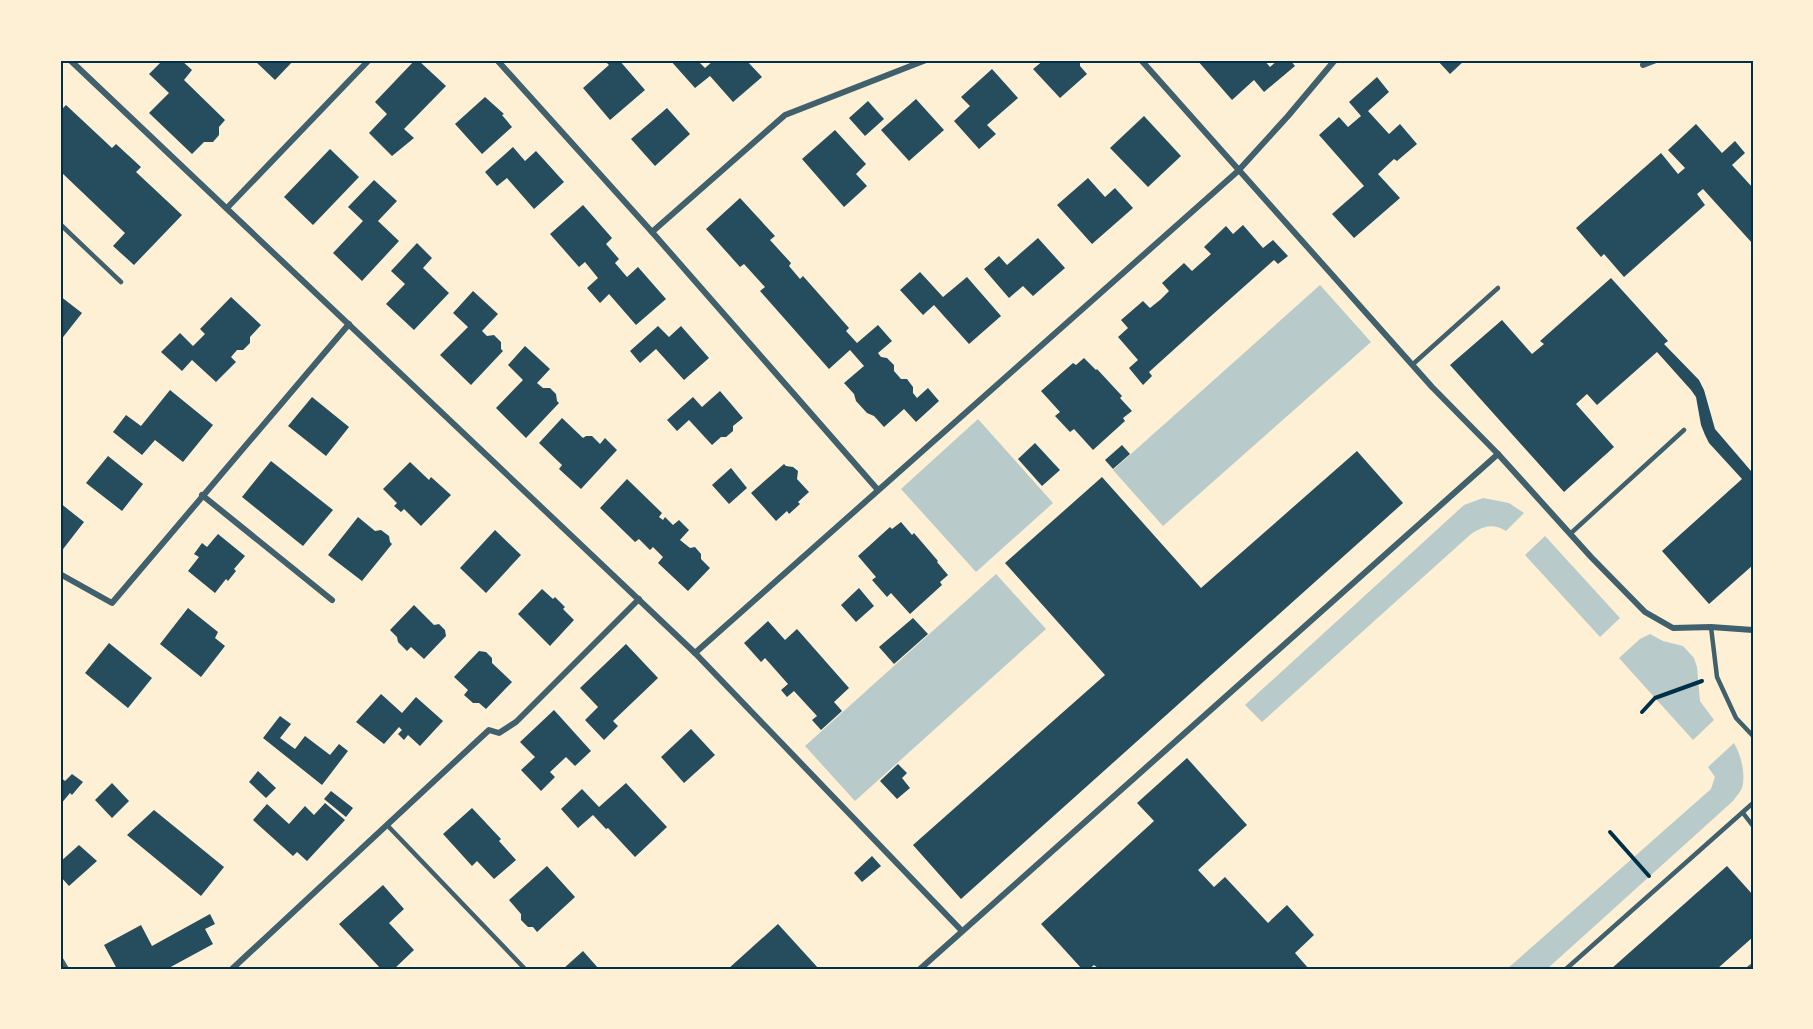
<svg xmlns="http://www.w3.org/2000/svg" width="1813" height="1029" font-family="Overpass,sans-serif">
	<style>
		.green { fill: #b9caca }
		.building { fill: #264d5e }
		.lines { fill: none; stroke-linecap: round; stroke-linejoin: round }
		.path { stroke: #003049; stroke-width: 4 }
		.service { stroke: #3f606c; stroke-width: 4.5 }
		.minor { stroke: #3f606c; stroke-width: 6 }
		.neatline { fill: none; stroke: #003049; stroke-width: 2 }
	</style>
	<rect width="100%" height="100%" fill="#fdf0d5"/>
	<g class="green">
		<path d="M1320,285L1371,342L1163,526L1113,470Z"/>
		<path d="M978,419L1053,503L976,572L901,489Z"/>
		<path d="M1483,498L1509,503L1524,513L1506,531C1492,523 1484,526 1471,534L1262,722L1245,705L1464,505Z"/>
		<path d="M1545,536L1620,618L1600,637L1525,555Z"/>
		<path d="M996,574L1046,629L855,801L805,746Z"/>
		<path d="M1650,634L1663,641L1683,646L1694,658L1697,667L1700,701L1714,720L1693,740L1619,658L1640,639Z"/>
		<path d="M1734,743C1741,755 1746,774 1742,788C1740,792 1736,797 1733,801L1547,969H1507L1711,789L1715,777L1708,767Z"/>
	</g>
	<g class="building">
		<path d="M163,60H181L192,70L184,80L225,120L219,127V135L213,142H204L192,154L149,113L169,93L149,74Z"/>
		<path d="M254,60H294L275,80Z"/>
		<path d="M415,60H418L446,86L404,129L414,138L392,156L369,133L387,114L375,102Z"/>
		<path d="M604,60H619L645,90L610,120L583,88L609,65Z"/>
		<path d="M670,60H697L705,68L714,60H746L762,77L733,102L710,76L695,88Z"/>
		<path d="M1044,60H1080V66L1087,74L1060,98L1033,69Z"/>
		<path d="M1197,60H1264L1270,67L1278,60H1290L1295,66L1264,92L1254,80L1232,100Z"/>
		<path d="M1437,60H1465L1450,74Z"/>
		<path d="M992,69L1018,98L987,125L996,134L979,149L954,121L970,106L961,97Z"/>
		<path d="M1377,77L1389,92L1368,111L1389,134L1400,124L1417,144L1397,161L1394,159L1378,174L1400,198L1354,238L1332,214L1364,186L1319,135L1339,117L1348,127L1361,116L1349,102Z"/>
		<path d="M485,97L504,114L502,115L512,127L482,154L455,124Z"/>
		<path d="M916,99L944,130L909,161L881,130Z"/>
		<path d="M868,101L884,119L865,136L849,118Z"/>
		<path d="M66,105L112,148L116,144L141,167L136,172L182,215L134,265L113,246L125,233L60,171V111Z"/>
		<path d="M667,108L690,134L655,166L631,139Z"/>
		<path d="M1144,116L1181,156L1148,187L1110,148Z"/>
		<path d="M1696,124L1722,153L1735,141L1745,153L1732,165L1753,188V244L1703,189L1697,194L1705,205L1624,277L1604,254L1601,257L1576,228L1661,153L1678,174L1685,168L1668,150Z"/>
		<path d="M835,130L866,164L856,174L867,186L844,207L802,159Z"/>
		<path d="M513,147L525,161L536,151L564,182L534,209L507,178L497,186L485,172Z"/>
		<path d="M330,149L359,177L313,225L284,197Z"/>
		<path d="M1088,178L1105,197L1115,188L1133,208L1092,244L1057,205Z"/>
		<path d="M374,180L397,201L378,221L399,241L362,281L333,253L363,221L348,207Z"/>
		<path d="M740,198L775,236L770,240L791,263L789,266L800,279L803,276L849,328L846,331L857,343L878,325L892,341L878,353L881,357L887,358L894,365V371L901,379H907L913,387V393L917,398L928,388L939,401L916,422L904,409L884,427L874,416L867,413L856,401L854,394L844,383L864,366L850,350L829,369L760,291L765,287L744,264L740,267L706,229Z"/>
		<path d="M583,205L612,238L606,244L619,259L615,263L627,277L638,267L666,299L636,325L609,294L600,303L587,288L598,278L585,262L579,267L550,234Z"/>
		<path d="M1243,225L1263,248L1273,240L1288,256L1278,264L1274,260L1211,316L1149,372L1152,376L1143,385L1129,368L1138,360L1118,337L1128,328L1121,320L1143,301L1150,308L1160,300L1169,291L1162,283L1184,263L1192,271L1211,254L1204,247L1226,226L1233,234Z"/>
		<path d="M1038,238L1065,268L1033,296L1023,286L1009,298L984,269L999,256L1007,265Z"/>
		<path d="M417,243L432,258L423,268L449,293L414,330L386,304L405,284L391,271Z"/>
		<path d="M920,272L943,297L967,277L1001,316L969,344L934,305L923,315L900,290Z"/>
		<path d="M1611,278L1668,341L1664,344L1699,380L1704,390L1715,429L1751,471L1753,469V565L1709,604L1662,551L1742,479L1709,443L1705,435L1701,425L1696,397L1691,390L1657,352L1597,405L1587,394L1576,404L1614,447L1564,492L1450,365L1502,320L1532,354L1544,344L1540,341Z"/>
		<path d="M473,291L498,314L482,331L487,336L494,335L501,342V349L503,351L471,385L440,355L468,327L453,313Z"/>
		<path d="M60,296L82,313L60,341Z"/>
		<path d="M231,297L261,325L250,337V343L243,350H237L231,357L236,362L216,382L192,360L182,371L161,352L180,333L193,346L205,334L200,329Z"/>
		<path d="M658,326L669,337L681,326L709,358L684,380L656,349L640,363L630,351Z"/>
		<path d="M525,346L550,369L537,383L543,388H550L556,394L557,401L559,403L526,438L496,408L523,380L508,365Z"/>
		<path d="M1084,358L1096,370L1097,369L1122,396L1120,398L1132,411L1123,418L1125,421L1093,450L1074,429L1070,432L1055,416L1060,412L1041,391L1073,363L1076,365Z"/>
		<path d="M170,390L213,425L183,462L155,440L142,455L113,432L126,415L141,426Z"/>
		<path d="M720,391L743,418L733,426V431L726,437H721L712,445L689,420L677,431L667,420L693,397L702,407Z"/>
		<path d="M312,397L349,427L326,456L288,426Z"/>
		<path d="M562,418L583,438L586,436H592L600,444L605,438L617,450L581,489L559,469L562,465L539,443Z"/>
		<path d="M1035,443L1060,470L1042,486L1018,459Z"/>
		<path d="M1122,445L1130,454L1113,469L1105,460Z"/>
		<path d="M1357,451L1403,503L961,899L913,845L1105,675L1005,563L1102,477L1201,588Z"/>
		<path d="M108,456L143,484L122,511L86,483Z"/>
		<path d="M271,461L333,510L303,546L242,497Z"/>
		<path d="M410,462L429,480L431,477L451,495L421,526L404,509L401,512L394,506L397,503L383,489Z"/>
		<path d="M784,464L786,466L793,467L798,471L797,479L809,492L798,502L800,504L789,514L787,511L776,521L751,493Z"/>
		<path d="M731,468L747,488L729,504L712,485Z"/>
		<path d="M627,479L662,513L659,517L663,520L665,517L673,525L679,520L689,530L680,540L690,548L695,547L701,554V559L710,568L688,591L658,563L663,557L653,547L650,550L639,539L635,542L600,508Z"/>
		<path d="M60,503L84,522L60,553Z"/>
		<path d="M358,517L375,531L381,530L389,536L390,542L392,544L362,581L328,555Z"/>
		<path d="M901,522L912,535L914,533L938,561L937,562L948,575L940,582L942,585L910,614L891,593L887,597L872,580L876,577L858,556L890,527L892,529Z"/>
		<path d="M495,530L521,555L486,593L460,568Z"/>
		<path d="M218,534L245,556L234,569L236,571L228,581L226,579L215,593L188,571L199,557L194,554L202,543L207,547Z"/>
		<path d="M859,588L874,606L856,622L841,605Z"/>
		<path d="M542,589L553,599L555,597L565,607L563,609L574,620L550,646L518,614Z"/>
		<path d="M414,605L434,625L439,624L445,630L446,636L424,659L411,647L407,651L398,642L397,637L390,630Z"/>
		<path d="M188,608L218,632L215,638L225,646L201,677L160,644Z"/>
		<path d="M913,618L928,634L894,664L879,647Z"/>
		<path d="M768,621L785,640L797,629L849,688L834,702L842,711L821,730L812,720L817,716L794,691L787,697L781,690L788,684L765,658L761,662L744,643Z"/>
		<path d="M109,643L152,678L128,708L85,673Z"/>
		<path d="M626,644L658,678L613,721L618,726L604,740L585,720L598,707L580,688Z"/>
		<path d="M479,651L486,652L492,658V663L512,682L486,709L479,703H473L464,695L468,690L454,677Z"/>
		<path d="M381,694L402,713L416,697L443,721L420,746L408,735L404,740L398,734L402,730L399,727L384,744L356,722Z"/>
		<path d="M554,710L591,751L575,766L566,757L550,772L555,777L541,791L521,770L535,757L520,742Z"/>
		<path d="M280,716L291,724L280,738L295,749L305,736L330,755L339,744L348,751L322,785L263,738Z"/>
		<path d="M691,729L715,755L684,783L661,757Z"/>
		<path d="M1187,758L1247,825L1198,870L1214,887L1225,877L1268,923L1287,905L1314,935L1295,953L1309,969H1099L1094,965L1089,969H1082L1041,924L1154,821L1137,803Z"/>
		<path d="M898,764L907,773L902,778L910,788L897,799L880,781Z"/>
		<path d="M258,771L276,788L266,798L249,782Z"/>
		<path d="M72,774L83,782L72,795L70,793L60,805V777L65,781Z"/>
		<path d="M112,783L129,801L112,818L95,800Z"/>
		<path d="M626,783L667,827L635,857L608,828L606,829L593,815L578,828L561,809L582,789L599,807Z"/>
		<path d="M331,791L353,808L346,817L324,799Z"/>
		<path d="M325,803L345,820L307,861L297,852L293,856L253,820L267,804L289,824L305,806L314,815Z"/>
		<path d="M472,808L501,839L499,841L516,860L494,879L477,861L472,866L443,834Z"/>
		<path d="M154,810L224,867L201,896L127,835Z"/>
		<path d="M79,845L97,861L69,886L60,876V862Z"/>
		<path d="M872,856L881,866L862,882L854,873Z"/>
		<path d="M547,866L575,897L537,932L533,927H528L521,920V914L509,900Z"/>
		<path d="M1727,866L1753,895V937L1717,969H1611Z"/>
		<path d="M383,885L404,909L389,923L414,950L394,969H381L339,924Z"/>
		<path d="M210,914L215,924L205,929L213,944L167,969H117L104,945L141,925L152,946Z"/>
		<path d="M778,924L819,969H728Z"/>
		<path d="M583,951L599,969H563Z"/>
	</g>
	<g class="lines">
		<g class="path">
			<path d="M1642,712L1655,698L1702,681"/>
			<path d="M1610,832L1649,876"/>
		</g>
		<g class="service">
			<path d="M60,224L121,282"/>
			<path d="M1412,365L1498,288"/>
			<path d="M1570,534L1684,430"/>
			<path d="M1711,627L1717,677L1736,718L1753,736"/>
			<path d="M1743,813L1753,826"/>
			<path d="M387,825L525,969"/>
			<path d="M1566,969L1753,803"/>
			<path d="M1748,969L1753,965"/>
		</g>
		<g class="minor">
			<path d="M70,60L695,653L1238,171L1288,116L1335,60"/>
			<path d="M497,60L652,232L878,490"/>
			<path d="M1141,60L1432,387L1498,454L1591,557L1645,612L1673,628L1711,627L1753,630"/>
			<path d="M1643,65L1656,60"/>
			<path d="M227,208L369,60"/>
			<path d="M652,232L785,115L926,60"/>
			<path d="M202,495L332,600"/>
			<path d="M60,574L112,603L349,324"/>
			<path d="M695,653L962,931"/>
			<path d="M60,959L66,969"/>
			<path d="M232,969L489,730L499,733L516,722L639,599"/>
			<path d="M920,969L1498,454"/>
		</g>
	</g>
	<rect width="1813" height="1029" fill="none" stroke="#fdf0d5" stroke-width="123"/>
	<rect x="62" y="62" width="1690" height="906" class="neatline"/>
</svg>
